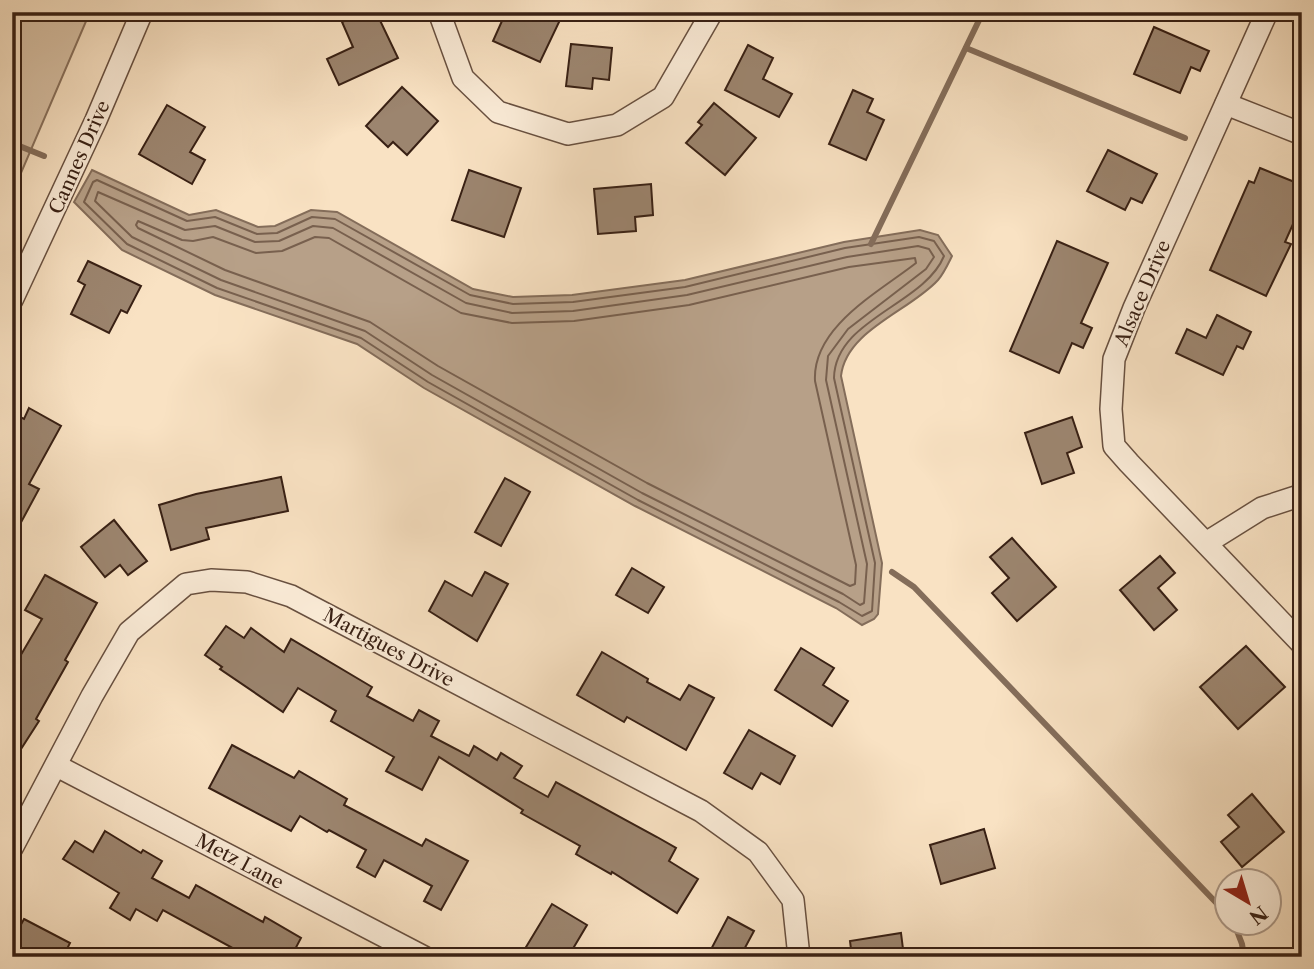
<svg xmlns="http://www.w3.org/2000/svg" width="1314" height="969" font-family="'Libre Caslon Text',serif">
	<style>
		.green { fill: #d8c1a5; stroke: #88705c; stroke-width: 2 }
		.water { fill: #b7a088; stroke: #846d5a; stroke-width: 2 }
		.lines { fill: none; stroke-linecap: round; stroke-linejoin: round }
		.shore { stroke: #78604e; stroke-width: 2 }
		.stream { stroke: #846d5a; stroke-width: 6 }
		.building { fill: #9c856f; stroke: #382014; stroke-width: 2 }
		.minor-casing { stroke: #685040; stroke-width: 24 }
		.minor { stroke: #fbecd8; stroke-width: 21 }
		.labels { text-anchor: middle; stroke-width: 5; stroke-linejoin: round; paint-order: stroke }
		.street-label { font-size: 19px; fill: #382014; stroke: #fbecd8 }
	</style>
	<rect width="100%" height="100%" fill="#f9e2c3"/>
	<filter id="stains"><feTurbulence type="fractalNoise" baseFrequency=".00286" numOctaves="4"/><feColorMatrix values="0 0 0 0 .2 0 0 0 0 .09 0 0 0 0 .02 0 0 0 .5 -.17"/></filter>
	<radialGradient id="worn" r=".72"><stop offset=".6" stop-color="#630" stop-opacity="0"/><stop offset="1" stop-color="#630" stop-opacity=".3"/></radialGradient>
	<path class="green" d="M12,12H90L21,173L12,172Z"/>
	<path class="water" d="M92,170L189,215L216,210L258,227L275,226L311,210L337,212L473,289L513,297L572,295L685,280L844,242L920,230L938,235L952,256C948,264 944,273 938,280C910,311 846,330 841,376L882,563L878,614L874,619L862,625L836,608L635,506L424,388L357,344L215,295L122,250L74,202Z"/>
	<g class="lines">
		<g class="shore">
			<path d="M97,180L187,221L215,217L257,234L277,233L312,217L335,219L470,295L513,304L573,302L685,287L845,248L919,237L934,241L944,256C924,305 835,319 834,378L875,563L872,611L862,616L839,602L638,500L428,382L361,338L217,288L127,244L84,202L93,182Z"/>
			<path d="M98,192L185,230L215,226L255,242L279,241L313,226L333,228L466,303L512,313L573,311L687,295L847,257L918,246L929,249L934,257L926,269L848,329L828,356L826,380L867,564L864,603L860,605L843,594L642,493L432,375L365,331L221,280L132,237L95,201Z"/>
			<path d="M138,221L182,240L193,241L213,237L256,253L282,251L315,237L329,238L461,313L512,323L574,321L689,305L849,267L915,258L916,263C879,292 812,327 815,381L856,565L855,584L850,586L647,483L438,366L370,322L225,270L138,228L136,225Z"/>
		</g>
		<g class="stream">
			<path d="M966,48L1185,138"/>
			<path d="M12,143L44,156"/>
			<path d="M871,244L983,12"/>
			<path d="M892,572L914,587L1226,913"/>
			<path d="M1234,923L1242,944L1244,957"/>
		</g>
	</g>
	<g class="building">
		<path d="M364,12H376L398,58L339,85L327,59L353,47L342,22Z"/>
		<path d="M506,12H544L560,20L540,62L493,41Z"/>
		<path d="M1154,27L1209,51L1200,71L1191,67L1180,93L1134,74Z"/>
		<path d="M571,44L612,48L609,80L593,78L592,89L566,86Z"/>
		<path d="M748,45L773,58L763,79L792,94L779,117L725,90Z"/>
		<path d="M402,87L438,121L407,155L393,142L388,147L366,126Z"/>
		<path d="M853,90L873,99L867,112L884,120L866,160L829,144Z"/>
		<path d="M714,103L756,138L725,175L686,143L702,125L698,122Z"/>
		<path d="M167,105L205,127L190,152L205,160L192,184L139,154Z"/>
		<path d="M1108,150L1157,174L1142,203L1131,198L1125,210L1087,191Z"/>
		<path d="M1260,168L1302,185V204L1285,242L1291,244L1266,296L1210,270L1249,181L1254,183Z"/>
		<path d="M469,170L521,188L504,237L452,220Z"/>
		<path d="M651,184L653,215L635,217L636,231L598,234L594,189Z"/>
		<path d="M1057,241L1108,263L1081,323L1092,328L1083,348L1072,343L1059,373L1010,351Z"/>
		<path d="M88,261L141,286L127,313L121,310L109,333L71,314L85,285L78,281Z"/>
		<path d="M1217,315L1251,332L1243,349L1237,346L1223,375L1176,353L1187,329L1206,338Z"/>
		<path d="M29,408L61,426L29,484L39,489L12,539V413L24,419Z"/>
		<path d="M1072,417L1082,447L1067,453L1074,473L1042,484L1025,433Z"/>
		<path d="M281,477L288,511L206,528L209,539L171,550L159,505L196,494Z"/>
		<path d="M505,478L530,492L501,546L475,532Z"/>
		<path d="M114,520L147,561L128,575L120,565L105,577L81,547Z"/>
		<path d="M1012,538L1056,587L1017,621L992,593L1009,578L990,557Z"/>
		<path d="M1160,556L1175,573L1158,588L1177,610L1154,630L1120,590Z"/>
		<path d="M632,568L664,587L648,613L616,595Z"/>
		<path d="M485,572L508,584L477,641L429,611L445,581L472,596Z"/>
		<path d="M45,575L97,603L65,660L68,662L36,719L39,721L12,763V670L42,619L25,610Z"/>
		<path d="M226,626L244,638L251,628L284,652L291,639L372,687L367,696L413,721L419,710L439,721L431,736L469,756L474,746L497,760L501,753L522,766L514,778L548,797L556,782L657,837L676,848L669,861L698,879L677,913L612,872L611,874L576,854L580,846L521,813L523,810L439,757L422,790L386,771L394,757L331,721L336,711L298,688L283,712L220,669L222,667L205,655Z"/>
		<path d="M1246,646L1285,687L1238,729L1200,687Z"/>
		<path d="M801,648L834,668L823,685L848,701L832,726L775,690Z"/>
		<path d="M602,652L648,679L647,682L680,700L689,685L714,698L686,750L627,717L624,722L577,695Z"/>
		<path d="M749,730L795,756L780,784L761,773L752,789L724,773Z"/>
		<path d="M232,745L294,778L299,771L347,799L344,805L422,846L426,839L468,861L441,910L424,901L432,886L384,860L375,877L357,867L366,850L329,830L327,832L300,816L291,831L209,788Z"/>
		<path d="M1252,794L1284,832L1242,867L1221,842L1239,827L1228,815Z"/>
		<path d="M984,829L995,868L941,884L930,845Z"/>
		<path d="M105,831L141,853L143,850L162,861L152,878L189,898L196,885L263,922L265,917L301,938L291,957H249L163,910L157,921L136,909L130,920L110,908L119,893L63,859L75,841L93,852Z"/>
		<path d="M552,904L587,925L568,957H520Z"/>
		<path d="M728,917L754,931L740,957H707Z"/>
		<path d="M24,919L70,943L63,957H33L12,945V941Z"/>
		<path d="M901,933L904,957H852L850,941Z"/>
	</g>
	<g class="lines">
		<g class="minor-casing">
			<g id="minor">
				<path d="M439,12L463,78L498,112L568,134L617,125L663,97L712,12"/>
				<path d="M1267,12L1134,308L1114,359L1111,409L1114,446L1129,463L1302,644"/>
				<path d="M1226,104L1302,134"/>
				<path d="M12,300L96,120L142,12"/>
				<path d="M1206,543L1262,508L1302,495"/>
				<path d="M57,766L424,957"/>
				<path d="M12,848L92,696L129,632L186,584L211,580L247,582L291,596L701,811L758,852L793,900L799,957"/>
			</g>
		</g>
		<use href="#minor" class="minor"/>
	</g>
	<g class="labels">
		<g class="street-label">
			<text transform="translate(79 157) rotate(-66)" y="7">Cannes Drive</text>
			<text transform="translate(1142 293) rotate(-67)" y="7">Alsace Drive</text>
			<text transform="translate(389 647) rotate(28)" y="7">Martigues Drive</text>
			<text transform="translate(240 861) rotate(28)" y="7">Metz Lane</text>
		</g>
	</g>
	<rect width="1314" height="969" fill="none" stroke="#f9e2c3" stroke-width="42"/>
	<rect x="14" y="14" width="1286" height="941" fill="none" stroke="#382014" stroke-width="3.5"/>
	<rect x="21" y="21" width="1272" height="927" fill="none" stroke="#382014" stroke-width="2"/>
	<g transform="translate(1248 902) rotate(142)"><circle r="33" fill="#fbecd8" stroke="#ad9a8a" stroke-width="2"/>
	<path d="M0-5L12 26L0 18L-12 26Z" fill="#8f2418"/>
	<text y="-10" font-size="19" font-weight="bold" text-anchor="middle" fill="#382014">N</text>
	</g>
	<rect width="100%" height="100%" filter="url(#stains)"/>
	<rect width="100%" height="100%" fill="url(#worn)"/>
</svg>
